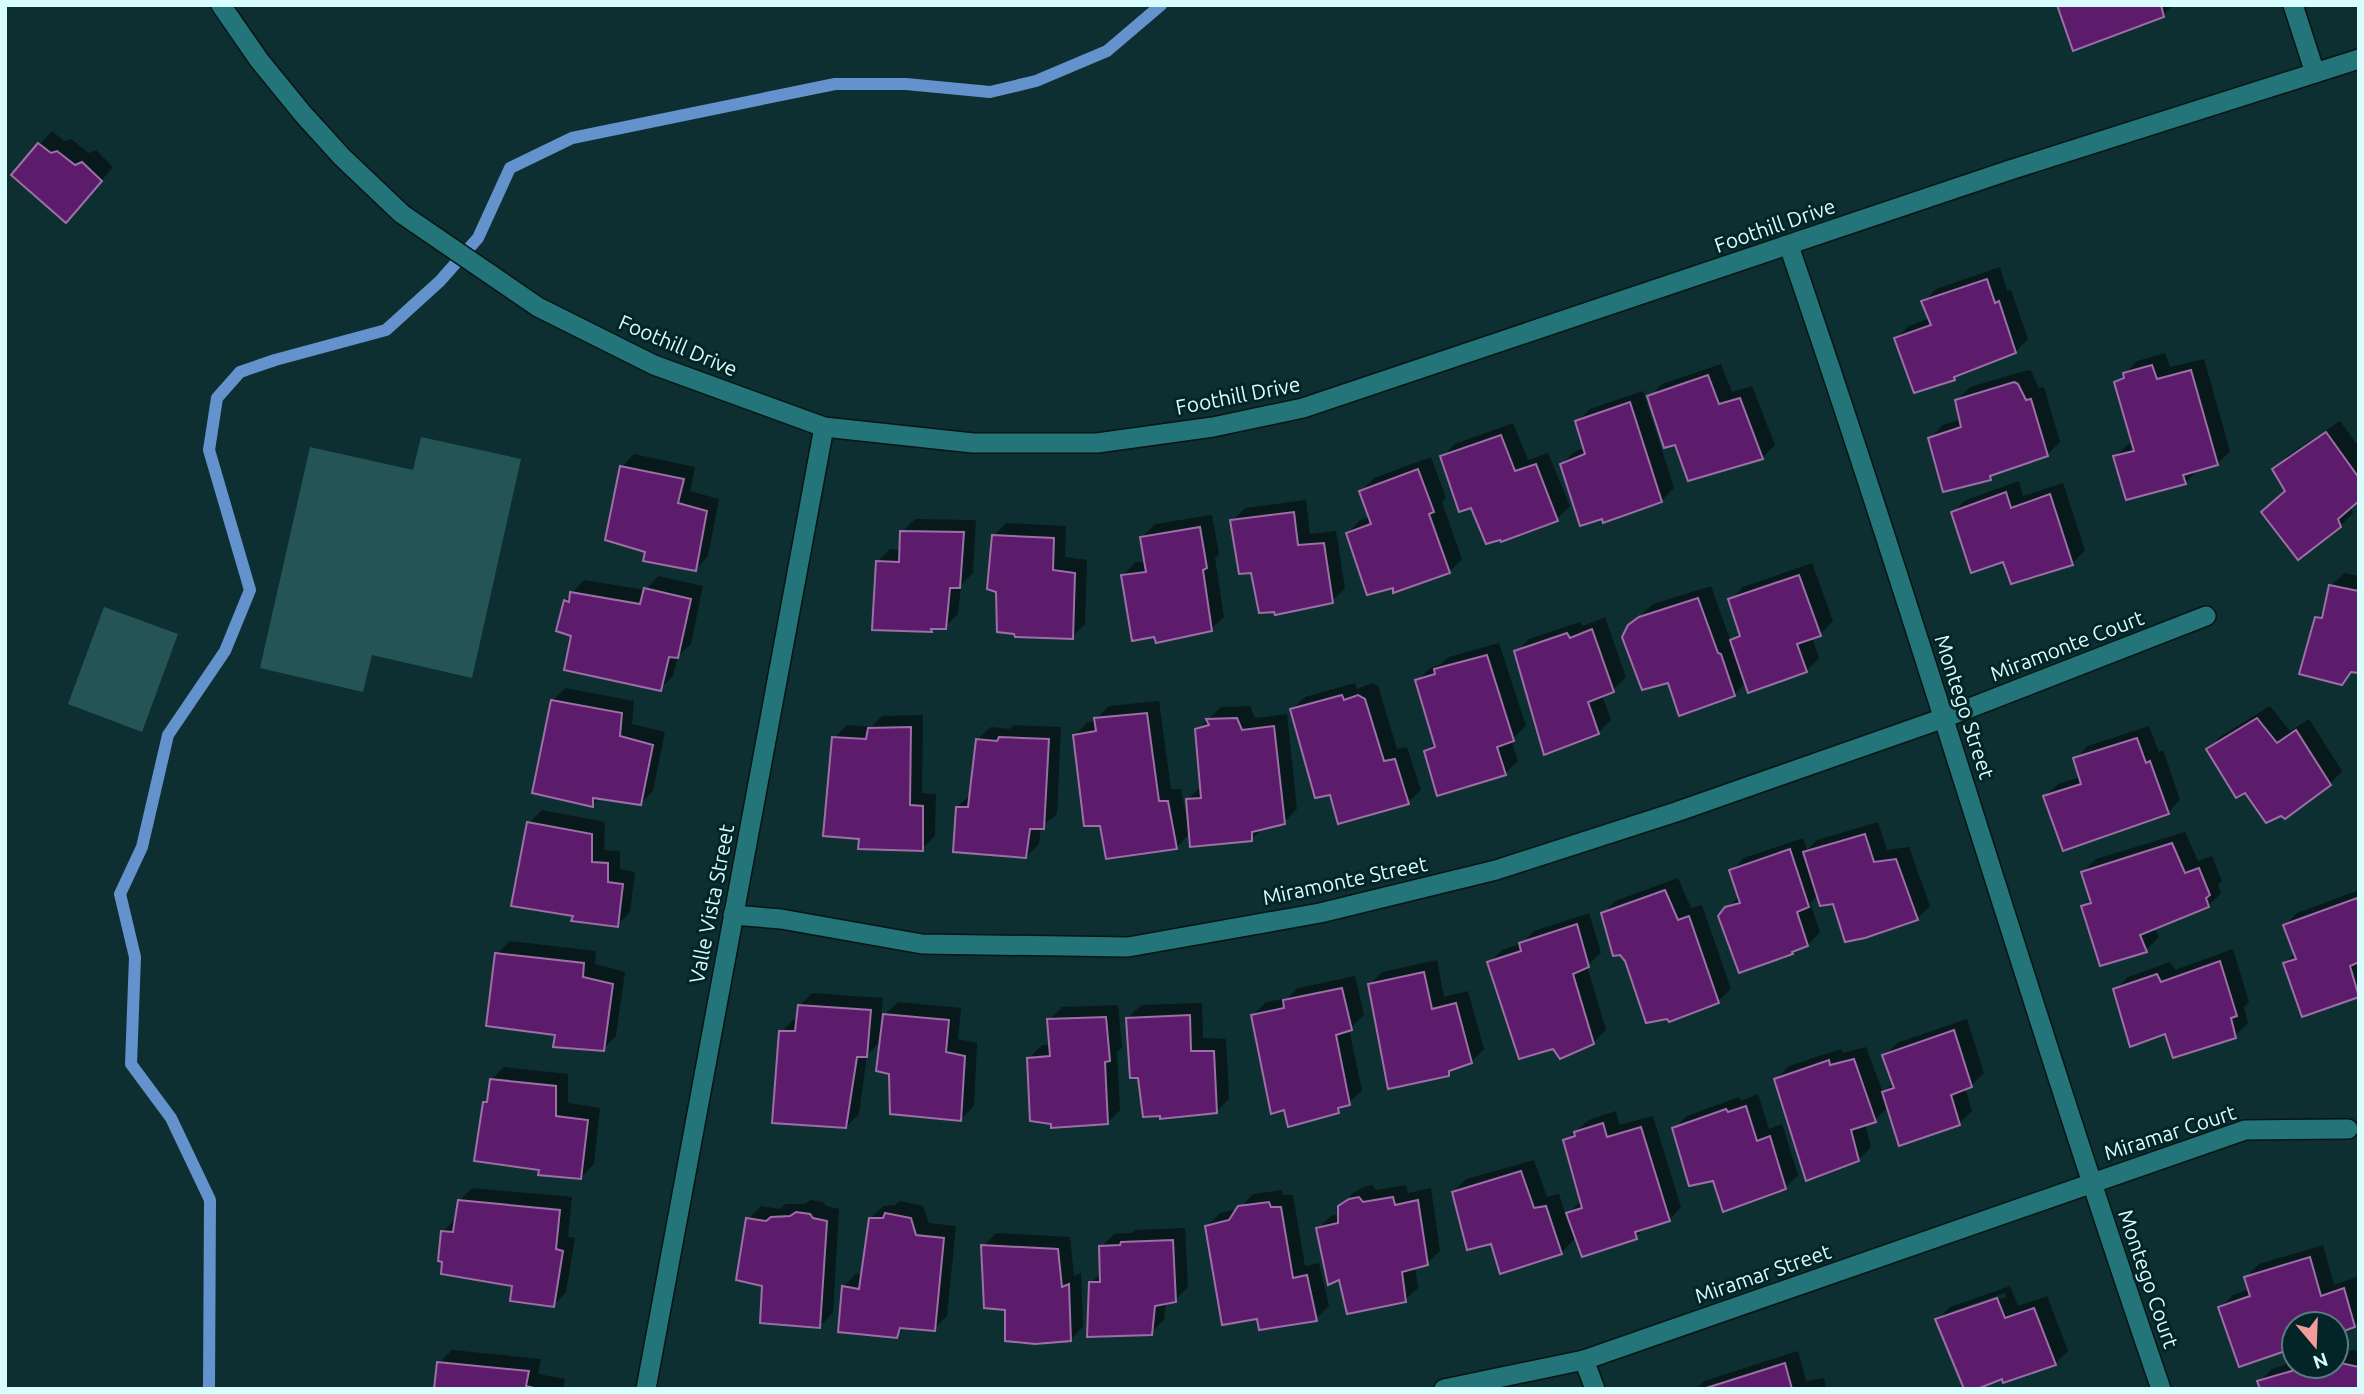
<svg xmlns="http://www.w3.org/2000/svg" width="2364" height="1394" font-family="Ubuntu,sans-serif">
	<style>
		.green { fill: #255457 }
		.shadow { fill: #0007; fill-rule: evenodd }
		.lines { fill: none; stroke-linecap: round; stroke-linejoin: round }
		.stream { stroke: #6392cc; stroke-width: 12 }
		.building { fill: #5d1b6c; stroke: #9c70a6; stroke-width: 2 }
		.minor-casing { stroke: #071515; stroke-width: 22 }
		.minor { stroke: #247579; stroke-width: 19 }
		.labels { text-anchor: middle; stroke-width: 6; stroke-linejoin: round; paint-order: stroke }
		.street-label { font-size: 21px; fill: #d8fdff; stroke: #032527 }
	</style>
	<rect width="100%" height="100%" fill="#0e2f31"/>
	<g class="green">
		<path d="M421,437L521,459L472,678L372,655L363,692L260,668L310,447L413,470Z"/>
		<path d="M104,607L178,634L142,732L68,704Z"/>
	</g>
	<g class="shadow">
		<path d="M2059,5H2173L2163,15Z"/>
		<path d="M52,131L64,141L71,139L89,153L96,150L113,167L79,208L13,174Z"/>
		<path d="M2000,267L2007,291L2011,290L2028,339L2015,352L1960,373L1954,378L1896,338L1909,326L1930,318L1924,302L1936,289Z"/>
		<path d="M2165,353L2170,367L2204,359L2230,451L2217,464L2199,469L2185,483L2115,457L2128,444L2133,443L2116,383L2137,361Z"/>
		<path d="M1721,364L1732,392L1752,386L1775,445L1763,457L1689,479L1676,443L1649,397L1662,384Z"/>
		<path d="M2028,370L2031,371L2039,388L2044,387L2060,442L2047,455L1997,472L1990,478L1930,438L1943,425L1961,419L1957,400L1970,387Z"/>
		<path d="M1643,391L1674,488L1661,501L1562,464L1574,452L1585,447L1577,422L1590,409Z"/>
		<path d="M2340,421L2359,447V499L2351,506L2353,513L2340,526L2263,512L2287,490L2274,469L2287,456Z"/>
		<path d="M1513,423L1528,460L1548,453L1570,506L1557,519L1472,506L1442,457L1455,444Z"/>
		<path d="M634,454L695,467L690,491L719,499L708,556L696,569L647,550L622,467Z"/>
		<path d="M1431,457L1446,498L1442,502L1462,559L1449,572L1395,586L1348,533L1360,520L1370,517L1361,491L1374,478Z"/>
		<path d="M2019,481L2023,496L2063,483L2085,550L2073,563L2012,582L2004,560L1953,512L1966,500Z"/>
		<path d="M1306,500L1310,534L1336,531L1345,588L1332,601L1252,571L1232,521L1245,508Z"/>
		<path d="M1212,515L1219,554L1215,558L1224,617L1211,629L1123,575L1136,562H1146L1142,537L1155,524Z"/>
		<path d="M915,519L976,520L973,573L961,585L958,614L945,627H935L931,630L874,628L877,562L890,549L901,550L902,532Z"/>
		<path d="M1006,523L1066,526L1065,557L1087,560L1085,624L1072,637L993,536Z"/>
		<path d="M1812,563L1833,621L1820,634L1812,637L1819,658L1807,670L1749,690L1746,682L1734,695L1669,680L1629,626L1653,604L1711,586L1731,642L1740,632L1730,600L1743,587Z"/>
		<path d="M2344,573L2359,576V672L2354,671L2342,683L2317,618L2326,609L2331,586Z"/>
		<path d="M658,576L703,586L691,644L678,656L673,676L660,689L573,635L565,601L584,580L646,590Z"/>
		<path d="M1605,617L1626,677L1613,690L1602,695L1611,720L1598,733L1516,652L1529,639L1580,622L1583,626Z"/>
		<path d="M1499,643L1526,726L1511,740L1518,761L1505,773L1426,751L1435,742L1417,681L1430,668L1441,664L1449,657Z"/>
		<path d="M1355,683L1357,689L1372,683L1378,686L1397,749L1407,747L1421,790L1408,802L1331,793L1292,709L1305,697Z"/>
		<path d="M565,688L634,701L632,724L665,732L653,791L640,804L600,797L593,805L552,701Z"/>
		<path d="M1159,701L1171,789H1181L1187,820L1189,819L1188,800L1200,787L1197,730L1221,707L1250,706L1255,718L1287,714L1297,809L1284,822L1264,827L1252,839L1190,833L1177,847L1101,824L1075,735L1088,722L1096,721V719L1109,706Z"/>
		<path d="M2270,706L2290,731L2309,719L2342,771L2330,784L2245,791L2208,749L2221,736Z"/>
		<path d="M923,715L922,793L936,794L935,836L922,849L860,837L834,738L847,725L871,727L882,716Z"/>
		<path d="M1013,725L1061,727L1057,814L1041,827L1039,844L1026,857L957,807L971,794L978,739L991,727L1010,729Z"/>
		<path d="M2149,726L2159,752L2163,750L2180,800L2168,813L2045,796L2058,784L2080,777L2075,759L2088,746Z"/>
		<path d="M542,810L605,822L604,850L620,851V869L635,872L630,912L617,925L575,914L529,823Z"/>
		<path d="M1878,822L1887,850L1909,847L1930,906L1917,919L1834,901L1818,895L1810,903L1820,932L1808,945L1797,948L1792,953L1727,909L1740,896L1731,871L1744,858L1803,838L1807,850L1817,840Z"/>
		<path d="M2185,832L2198,861L2212,856L2222,881L2218,885L2221,893L2208,906L2154,927L2159,937L2146,950L2083,907L2091,898L2083,872L2096,859Z"/>
		<path d="M1678,878L1691,908L1702,905L1731,989L1718,1001L1668,1017L1627,960L1603,914L1615,901Z"/>
		<path d="M2359,890V995L2303,1014L2285,963L2295,953L2285,925L2297,913Z"/>
		<path d="M1589,913L1601,953L1587,966L1606,1030L1593,1043L1489,963L1502,950L1522,943L1534,931Z"/>
		<path d="M510,941L596,951L595,964L625,972L616,1036L603,1049L557,1034L497,954Z"/>
		<path d="M2233,949L2249,1002L2244,1007L2248,1023L2235,1036L2166,1032L2115,990L2128,977L2170,962L2175,970Z"/>
		<path d="M1437,960L1444,997L1468,991L1484,1049L1471,1062L1455,1067L1448,1074L1369,985L1382,972Z"/>
		<path d="M1355,976L1364,1015L1349,1029L1362,1091L1338,1111L1253,1015L1266,1002L1288,998L1298,988Z"/>
		<path d="M812,993L883,998L881,1018L898,1002L961,1008L958,1039L977,1043L974,1106L961,1119L891,1072L882,1040L867,1055L859,1114L846,1127L781,1032L794,1019H798L799,1006Z"/>
		<path d="M1202,1003L1203,1038L1226,1039L1229,1099L1216,1112L1128,1018L1141,1005Z"/>
		<path d="M1118,1005L1122,1047L1117,1052L1120,1110L1108,1122L1029,1058L1042,1045H1051L1049,1020L1062,1007Z"/>
		<path d="M1967,1019L1984,1073L1971,1086L1965,1088L1972,1111L1959,1123L1888,1107L1875,1120L1865,1124L1871,1147L1858,1160L1776,1079L1789,1066L1841,1049L1843,1053L1866,1047L1883,1093L1894,1082L1884,1056L1897,1043Z"/>
		<path d="M504,1067L568,1074V1103L600,1108L594,1164L581,1177L541,1169L484,1103L489,1098L491,1080Z"/>
		<path d="M1758,1094L1769,1129L1782,1124L1798,1175L1785,1188L1714,1179L1674,1129L1687,1116L1739,1097L1741,1101Z"/>
		<path d="M1616,1111L1619,1125L1653,1116L1681,1207L1669,1220L1646,1227L1636,1237H1576L1561,1253L1493,1242L1453,1192L1466,1179L1534,1160L1547,1197L1559,1194L1566,1216L1582,1200L1565,1140L1589,1120Z"/>
		<path d="M1372,1185L1376,1190L1406,1185L1408,1193L1431,1188L1440,1251L1427,1263L1415,1267L1418,1288L1405,1300L1340,1278L1318,1229L1331,1216L1340,1214V1206L1353,1193L1364,1187Z"/>
		<path d="M472,1188L572,1197L568,1237L575,1238L566,1292L554,1305L514,1285L443,1232L455,1219L459,1201Z"/>
		<path d="M1282,1190L1283,1195H1293L1305,1266L1319,1263L1329,1306L1316,1319L1258,1317L1207,1226L1220,1213L1239,1209L1253,1194Z"/>
		<path d="M811,1200L823,1202L826,1206L839,1209L833,1313L820,1326L764,1284L748,1219L761,1206L780,1209L786,1204H805Z"/>
		<path d="M900,1201L923,1206L929,1223L956,1226L947,1316L934,1329L906,1327L896,1336L843,1287L856,1274L863,1275L870,1219L883,1206L895,1205Z"/>
		<path d="M1185,1228L1188,1287L1175,1300L1166,1302L1164,1320L1151,1333L1091,1283L1102,1272L1101,1247L1114,1234L1132,1233L1135,1230Z"/>
		<path d="M996,1233L1070,1237L1074,1276L1081,1273L1083,1327L1070,1340L1006,1309L983,1246Z"/>
		<path d="M2323,1245L2334,1285L2357,1277L2359,1321L2354,1326L2336,1332V1324H2294V1346L2220,1308L2233,1295L2250,1289L2246,1277L2259,1264Z"/>
		<path d="M2010,1286L2018,1306L2047,1296L2068,1351L2055,1364L1937,1320L1950,1307ZM2005,1293L2006,1297L1950,1316V1312Z"/>
		<path d="M452,1350L541,1359L538,1374L565,1379L563,1389H436L439,1363Z"/>
		<path d="M2351,1350L2359,1351V1389L2259,1382L2272,1369L2294,1362V1366H2336V1356Z"/>
		<path d="M1798,1351L1806,1381L1824,1378L1826,1389H1696L1704,1381Z"/>
	</g>
	<g class="lines">
		<path class="stream" d="M209,1389L210,1200L171,1118L131,1064L135,957L120,894L142,847L168,735L225,651L250,590L209,450L217,398L240,372L275,360L386,330L440,281L478,238L510,168L572,138L835,84H906L990,92L1036,81L1107,51L1161,5"/>
	</g>
	<g class="building">
		<path d="M2057,5H2161L2164,17L2073,51Z"/>
		<path d="M38,143L51,153L57,151L75,165L82,162L102,181L66,223L11,175Z"/>
		<path d="M1987,279L1995,303L1999,301L2016,353L1954,377L1955,380L1914,393L1894,338L1931,325L1921,301Z"/>
		<path d="M2152,365L2157,379L2191,370L2218,465L2183,475L2186,484L2126,500L2113,456L2134,451L2114,382L2124,378L2123,373Z"/>
		<path d="M1708,375L1719,404L1740,398L1763,459L1688,481L1675,445L1664,448L1647,396Z"/>
		<path d="M2014,382L2018,384L2026,400L2031,399L2048,456L1990,476L1991,480L1943,492L1928,438L1961,427L1955,400Z"/>
		<path d="M1630,402L1662,502L1603,523L1602,519L1580,526L1560,464L1585,454L1575,421Z"/>
		<path d="M2326,432L2359,478V501L2338,519L2341,527L2298,560L2261,512L2285,491L2272,469Z"/>
		<path d="M1501,435L1515,471L1536,464L1558,521L1501,542L1500,540L1486,544L1471,508L1459,512L1440,456Z"/>
		<path d="M620,466L684,479L678,503L707,511L696,571L643,561L645,552L605,540Z"/>
		<path d="M1418,469L1434,512L1429,514L1450,573L1393,593V588L1367,595L1346,533L1371,524L1359,491Z"/>
		<path d="M2006,492L2011,508L2050,494L2073,565L2011,584L2003,562L1971,573L1951,512Z"/>
		<path d="M1294,512L1298,545L1324,543L1333,603L1275,615L1274,612L1259,613L1251,573L1239,574L1230,520Z"/>
		<path d="M1200,527L1207,568L1203,570L1212,631L1156,643L1154,637L1132,641L1121,575L1146,572L1140,537Z"/>
		<path d="M900,531L964,532L960,588H950L946,629H931L932,632L872,630L876,561L899,562Z"/>
		<path d="M992,535L1054,538L1053,570L1075,573L1073,639L1015,637L1014,634L997,632L996,592L987,589Z"/>
		<path d="M1799,575L1821,636L1797,644L1807,672L1748,693L1730,640L1740,636L1728,599Z"/>
		<path d="M2329,585L2359,591V673L2351,672L2342,685L2299,674L2315,617L2322,618Z"/>
		<path d="M644,588L691,599L678,658L669,657L661,691L564,670L571,636L556,631L564,600L569,602L570,592L640,604Z"/>
		<path d="M1698,598L1718,653L1721,654L1735,696L1679,716L1668,683L1642,690L1622,637L1628,625L1639,617Z"/>
		<path d="M1592,629L1614,692L1588,702L1599,734L1544,755L1514,651L1567,633L1570,638Z"/>
		<path d="M1487,655L1514,741L1497,747L1506,775L1437,796L1424,751L1435,747L1415,680L1435,674L1434,669Z"/>
		<path d="M1342,695L1344,700L1358,695L1365,699L1384,761L1395,759L1409,804L1338,824L1330,795L1315,798L1290,709Z"/>
		<path d="M551,700L622,713L620,736L653,745L641,805L593,798V807L532,793Z"/>
		<path d="M1147,713L1159,801H1168L1177,849L1106,859L1100,826H1084L1073,735L1096,731L1094,718Z"/>
		<path d="M1237,718L1242,730L1274,726L1285,824L1252,832V841L1190,847L1186,799L1201,798L1195,729L1209,725L1206,719Z"/>
		<path d="M2257,718L2277,743L2296,730L2331,785L2285,819L2281,816L2266,823L2245,793L2236,798L2206,749Z"/>
		<path d="M911,727L910,805L923,806V851L858,849L859,839L823,836L832,737L866,739L868,728Z"/>
		<path d="M999,737L1049,739L1044,829H1030L1026,858L953,852L956,807H968L976,739L997,741Z"/>
		<path d="M2137,738L2146,763L2150,761L2169,814L2063,851L2043,796L2081,784L2073,758Z"/>
		<path d="M527,822L592,834V862L608,863V882L623,884L618,927L571,921L573,916L511,906Z"/>
		<path d="M1865,834L1874,862L1896,859L1918,920L1865,938L1845,942L1833,904L1820,906L1803,852Z"/>
		<path d="M2172,843L2185,873L2199,868L2210,895L2206,898L2209,907L2140,935L2147,952L2100,966L2081,906L2091,903L2081,872Z"/>
		<path d="M1790,849L1809,907L1797,912L1808,946L1792,952L1793,954L1739,973L1718,916L1725,907L1740,903L1729,870Z"/>
		<path d="M1665,890L1678,920L1689,916L1719,1003L1669,1022L1667,1019L1646,1023L1625,961L1620,955L1613,956L1601,913Z"/>
		<path d="M2357,898L2359,905V962L2350,966L2359,997L2302,1017L2283,963L2296,959L2283,925Z"/>
		<path d="M1577,924L1589,967L1573,974L1594,1044L1560,1059L1553,1049L1519,1059L1487,962L1521,951L1519,943Z"/>
		<path d="M495,953L584,963L583,977L613,984L604,1051L553,1047L555,1035L486,1026Z"/>
		<path d="M2220,961L2237,1016L2231,1018L2236,1038L2173,1058L2165,1034L2130,1047L2113,989L2157,974L2161,982Z"/>
		<path d="M1424,972L1432,1009L1456,1003L1472,1063L1449,1071V1076L1388,1089L1368,984Z"/>
		<path d="M1342,988L1352,1030L1336,1035L1350,1105L1338,1108L1339,1113L1288,1127L1284,1110L1271,1114L1251,1015L1284,1008L1283,1000Z"/>
		<path d="M798,1005L871,1010L867,1057H857L846,1128L772,1123L779,1031H795Z"/>
		<path d="M883,1014L949,1020L946,1052L965,1056L961,1121L890,1114L889,1074L876,1071Z"/>
		<path d="M1190,1015L1191,1051H1214L1217,1113L1160,1119V1116L1143,1117L1138,1078H1130L1126,1018Z"/>
		<path d="M1106,1017L1110,1061L1105,1062L1108,1124L1051,1128V1124L1030,1121L1027,1058L1050,1056L1047,1019Z"/>
		<path d="M1954,1030L1972,1087L1951,1095L1960,1125L1899,1146L1882,1092L1894,1088L1882,1055Z"/>
		<path d="M1854,1059L1876,1122L1851,1130L1859,1161L1806,1181L1774,1079L1829,1060L1830,1065Z"/>
		<path d="M490,1079L556,1086V1116L588,1120L581,1179L538,1175L539,1170L474,1161L483,1102H487Z"/>
		<path d="M1746,1106L1757,1141L1770,1136L1786,1189L1723,1212L1713,1181L1689,1186L1672,1128L1726,1109L1728,1112Z"/>
		<path d="M1603,1123L1607,1137L1641,1127L1670,1221L1635,1232L1637,1239L1582,1257L1566,1213L1582,1208L1563,1140L1575,1136L1574,1132Z"/>
		<path d="M1521,1171L1534,1208L1546,1206L1562,1254L1500,1274L1491,1244L1467,1250L1452,1192Z"/>
		<path d="M1359,1197L1363,1202L1393,1197L1395,1205L1418,1200L1428,1265L1402,1272L1406,1302L1347,1314L1339,1280L1328,1285L1316,1228L1338,1223V1206L1349,1199Z"/>
		<path d="M458,1200L560,1210L556,1249L563,1251L554,1307L510,1301L512,1286L441,1274L442,1262L438,1261L441,1231L453,1232Z"/>
		<path d="M1269,1202L1271,1207H1281L1293,1278L1307,1275L1317,1321L1259,1330L1257,1319L1222,1325L1205,1226L1229,1220L1238,1206Z"/>
		<path d="M796,1212L810,1214L813,1218L827,1221L820,1328L760,1323L762,1286L736,1280L746,1218L766,1221L771,1217L790,1216Z"/>
		<path d="M885,1213L911,1218L916,1235L944,1238L935,1331L900,1328L897,1338L838,1332L842,1286L859,1289L869,1218H883Z"/>
		<path d="M1173,1240L1176,1302L1155,1306L1152,1335L1087,1337L1089,1282H1100L1099,1246L1120,1245L1121,1242Z"/>
		<path d="M981,1245L1058,1249L1062,1287L1069,1284L1071,1341L1035,1344L1005,1341V1310L984,1308Z"/>
		<path d="M2310,1257L2321,1296L2344,1288L2355,1327L2336,1334V1324H2294V1348L2239,1367L2218,1307L2250,1296L2244,1277Z"/>
		<path d="M1997,1298L2005,1318L2034,1308L2056,1365L2003,1383L2002,1379L1977,1389H1964L1935,1319Z"/>
		<path d="M437,1362L529,1371L526,1386L538,1389H434Z"/>
		<path d="M2336,1362L2359,1367V1389H2260L2257,1381L2309,1366H2315L2316,1372L2323,1369L2324,1366H2336Z"/>
		<path d="M1785,1363L1792,1389H1703Z"/>
	</g>
	<g class="lines">
		<g class="minor-casing">
			<g id="minor">
				<path d="M221,5L259,60L303,114L342,157L402,214L538,307L654,365L824,427L973,443H1097L1213,427L1303,408L2010,170L2359,59"/>
				<path d="M2293,5L2315,73"/>
				<path d="M1789,246C1919,625 2031,1010 2161,1389"/>
				<path d="M733,915L781,919L922,944L1128,947L1320,913L1496,870L1676,812L1944,718L2206,616"/>
				<path d="M1584,1360L1595,1389"/>
				<path d="M646,1389L824,427"/>
				<path d="M1444,1389L1584,1360L2245,1130L2348,1129"/>
			</g>
		</g>
		<use href="#minor" class="minor"/>
	</g>
	<g class="labels">
		<g class="street-label">
			<text transform="translate(1775 226) rotate(-19)" y="7">Foothill Drive</text>
			<text transform="translate(678 346) rotate(23)" y="7">Foothill Drive</text>
			<text transform="translate(1238 396) rotate(-11)" y="7">Foothill Drive</text>
			<text transform="translate(2067 646) rotate(-21)" y="7">Miramonte Court</text>
			<text transform="translate(1964 707) rotate(72)" y="7">Montego Street</text>
			<text transform="translate(1345 881) rotate(-12)" y="7">Miramonte Street</text>
			<text transform="translate(712 904) rotate(-79)" y="7">Valle Vista Street</text>
			<text transform="translate(2170 1133) rotate(-18)" y="7">Miramar Court</text>
			<text transform="translate(1763 1274) rotate(-19)" y="7">Miramar Street</text>
			<text transform="translate(2148 1279) rotate(71)" y="7">Montego Court</text>
		</g>
	</g>
	<rect width="2364" height="1394" fill="none" stroke="#d8fdff" stroke-width="14"/>
	<g transform="translate(2315 1345) rotate(161)"><circle r="33" fill="#032527" stroke="#587b7d" stroke-width="2"/>
	<path d="M0-5L12 26L0 18L-12 26Z" fill="#f59b9b"/>
	<text y="-10" font-size="19" font-weight="bold" text-anchor="middle" fill="#d8fdff">N</text>
	</g>
</svg>
